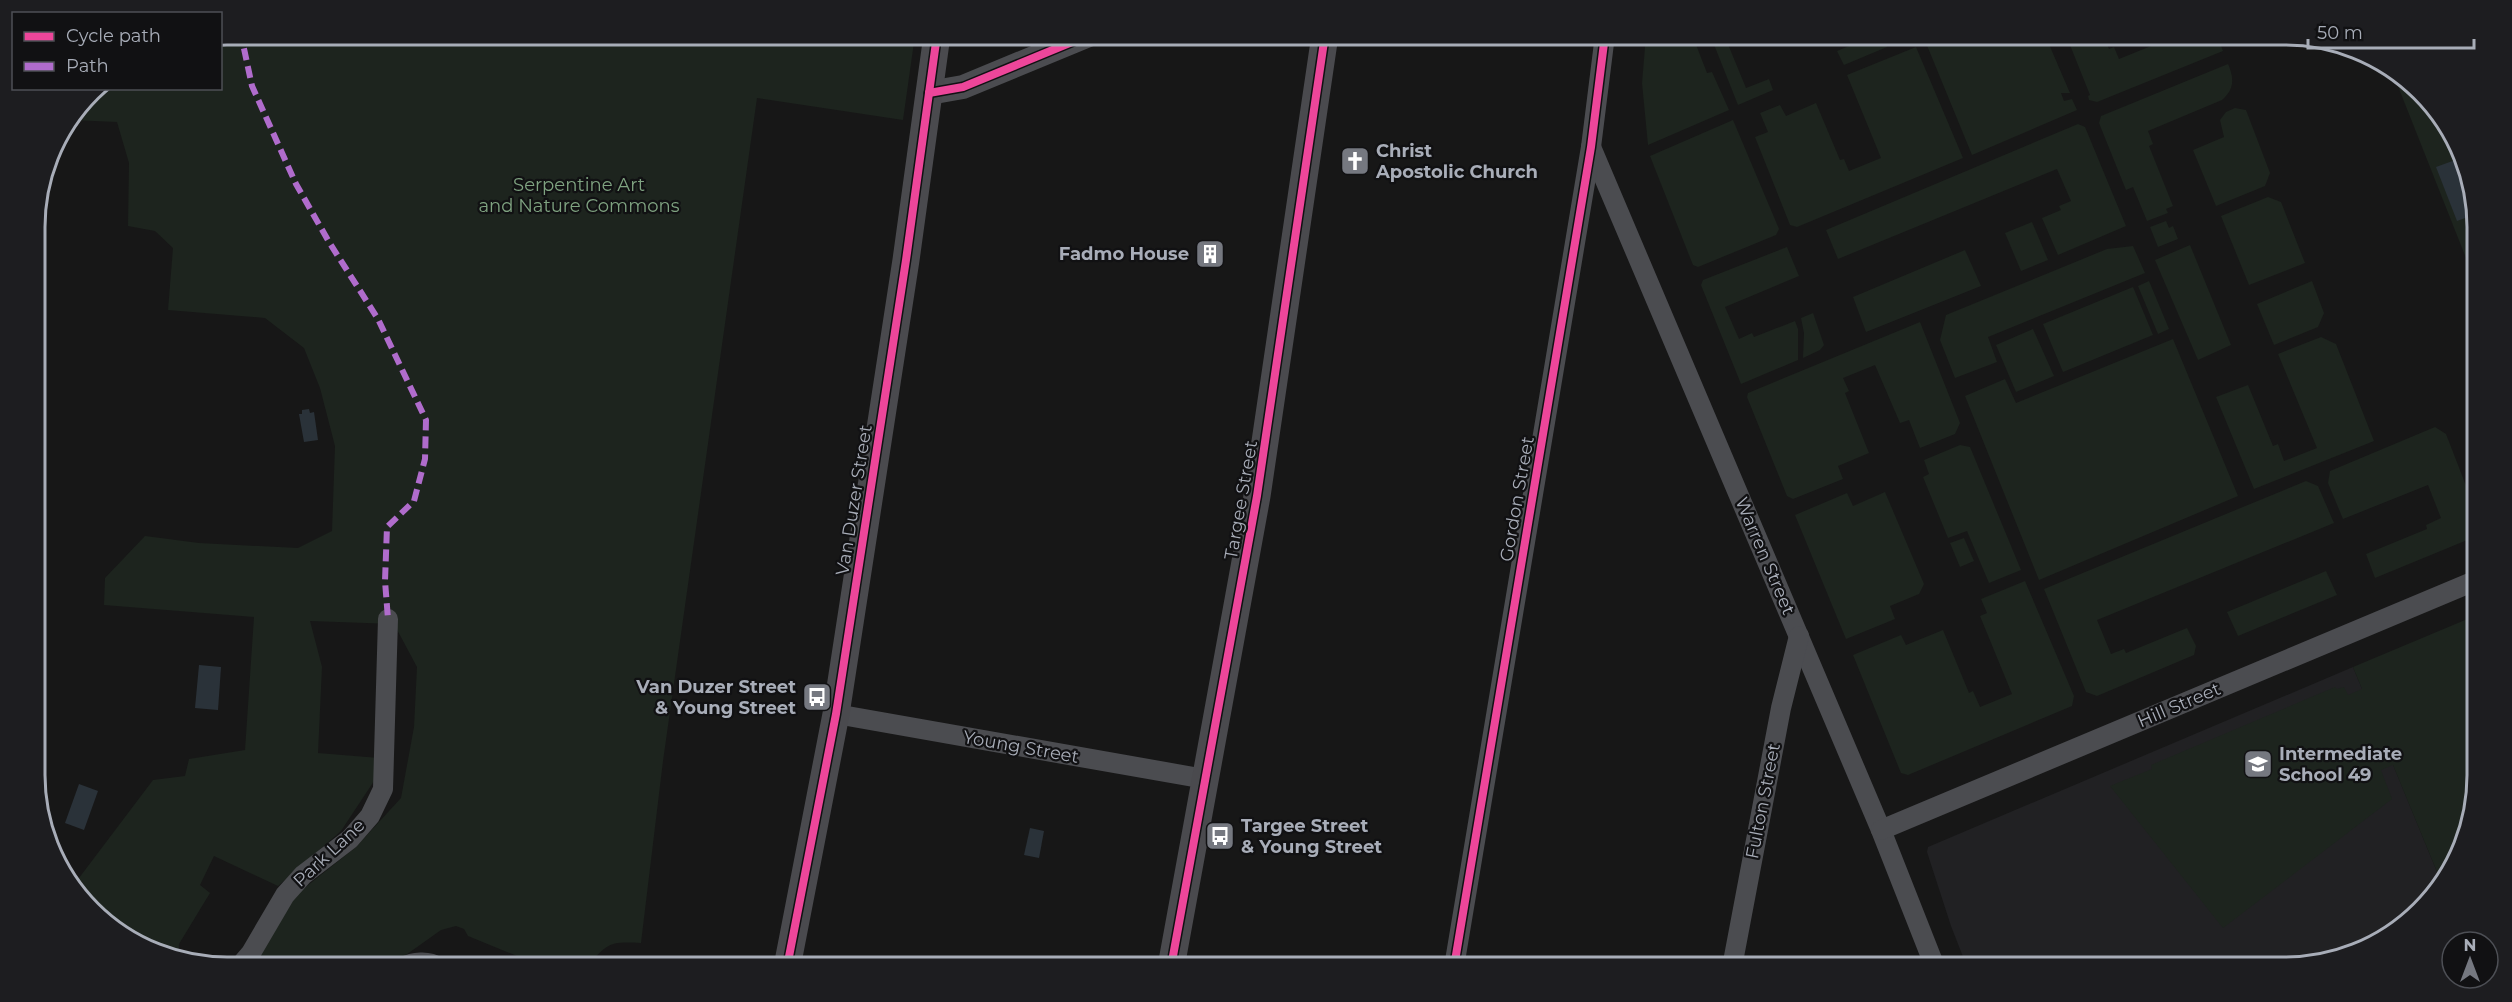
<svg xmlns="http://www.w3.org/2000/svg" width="2512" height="1002" font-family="Montserrat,sans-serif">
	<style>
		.built { fill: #212123 }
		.green { fill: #1d241e }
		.water { fill: #2a3239 }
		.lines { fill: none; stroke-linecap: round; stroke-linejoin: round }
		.minor { stroke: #4b4c50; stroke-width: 20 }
		.tertiary { stroke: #4b4c50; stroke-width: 24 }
		.secondary { stroke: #4a4a4e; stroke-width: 27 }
		.quiet { stroke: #b06ccc; stroke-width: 6; stroke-dasharray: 12 6; stroke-linecap: butt }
		.cycleway-casing { stroke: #111113; stroke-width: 11 }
		.cycleway { stroke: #ed469a; stroke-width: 8 }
		.labels { text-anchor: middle; stroke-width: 4.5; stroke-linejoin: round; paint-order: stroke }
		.poi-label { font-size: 18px; font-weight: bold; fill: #a8adb8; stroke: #111113; text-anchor: start }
		.park-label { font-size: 18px; fill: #7fa381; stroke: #111113 }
		.street-label { font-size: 18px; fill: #a8adb8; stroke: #111113 }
		.rim { fill: none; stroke: #a8adb8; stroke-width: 3 }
	</style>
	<rect width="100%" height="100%" fill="#171717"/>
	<path class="built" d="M2353,667L2442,884L2438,892L2402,928L2347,957L2297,967H1967L1951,926L1927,852L1928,847Z"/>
	<g class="green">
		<path d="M227,35H915L903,120L757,98L663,761L641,943C609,941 608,943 586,967H544L468,936L464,929L456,926L441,930L389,967H250L287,902L356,847L401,798L414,727L417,667L394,624L310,621L322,667L318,753L379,758L374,781L341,831L278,886L214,856L200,885L210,893L179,944L178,959L165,957L82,902L71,879L79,878L153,780L185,776L189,759L245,750L254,617L104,605L105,578L145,536L199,543L298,548L332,531L335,446L320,388L304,348L265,318L168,310L173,248L155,231L128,226L129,163L117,122L71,120L95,89L220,88L221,36Z"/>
		<path d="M1646,35H1698L1693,37L1707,73L1712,72L1729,110L1648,145L1642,83Z"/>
		<path d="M1858,35H1882L1887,47L1844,65L1837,51L1861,41Z"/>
		<path d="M1956,35H2045L2070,93H2061L2064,101L2072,99L2077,110L1972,155L1926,43L1931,41L1932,44Z"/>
		<path d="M2066,35H2103L2109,49L2114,47L2119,59L2151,46L2146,35H2217L2223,51L2097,102L2089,100L2088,96L2090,95Z"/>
		<path d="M1725,37L1746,88L1769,79L1773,90L1738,105L1713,42Z"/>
		<path d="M1916,47L1963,158L1797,227L1790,225L1755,137L1768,132L1760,113L1780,105L1786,116L1816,103L1840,160L1844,159L1849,171L1881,158L1847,75Z"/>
		<path d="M2228,64C2234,78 2235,89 2222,100L2148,131L2153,144L2149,146L2173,206L2166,209L2168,213L2147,221L2133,187L2126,190L2099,123L2101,116Z"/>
		<path d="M2390,66L2437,110L2476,202V260L2468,263Z"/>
		<path d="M2235,108L2246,110L2270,173L2265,186L2216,206L2193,150L2224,137L2220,120L2226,112Z"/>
		<path d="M1733,120L1779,229L1776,235L1698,267L1693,265L1650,156Z"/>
		<path d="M2078,124L2085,127L2126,226L2058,255L2042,218L2061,210L2059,206L2071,201L2057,169L1838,259L1826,230Z"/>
		<path d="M2268,197L2281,202L2305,263L2249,285L2221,216Z"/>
		<path d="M2166,221L2169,228L2173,226L2178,239L2158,247L2150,227Z"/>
		<path d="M2032,222L2048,260L2021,271L2005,233Z"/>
		<path d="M2190,245L2231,345L2198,360L2155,260Z"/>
		<path d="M2133,246L2145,273L1988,337L1997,362L1955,378L1940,340L1946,315L2107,249Z"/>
		<path d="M1787,247L1799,276L1725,307L1739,339L1752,333L1754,337L1795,321L1798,329V360L1741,384L1701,285L1703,280Z"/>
		<path d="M1965,250L1981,286L1866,332L1853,297Z"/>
		<path d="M2149,281L2169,329L2158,334L2138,286Z"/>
		<path d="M2312,281L2324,313L2318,327L2274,345L2257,304Z"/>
		<path d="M2133,287L2153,335L2063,372L2043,324Z"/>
		<path d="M1813,313L1824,345L1820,350L1803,358L1804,333L1801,318Z"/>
		<path d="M1920,322L1960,423L1955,434L1920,448L1909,420L1900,423L1875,365L1843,378L1849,391L1845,393L1869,453L1838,466L1843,479L1793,499L1787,496L1747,397L1748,393Z"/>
		<path d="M2033,329L2054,376L2016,392L1996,345Z"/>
		<path d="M2321,337L2336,344L2374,441L2254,489L2216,397L2248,385L2273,446L2278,444L2284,461L2317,448L2278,354Z"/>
		<path d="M2173,339L2238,496L2039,580L1965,396L2005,379L2016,403Z"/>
		<path d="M2435,427L2446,434L2477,514V536L2375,578L2366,554L2427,529L2426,525L2441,518L2428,485L2343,519L2328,483L2330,471Z"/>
		<path d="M1960,445L1970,447L2021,570L1989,583L1967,531L1948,538L1923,477L1929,474L1924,460Z"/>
		<path d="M2306,481L2318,486L2334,523L2097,620L2111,654L2124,649L2126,653L2187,628L2196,646L2194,655L2097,696L2086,692L2044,589Z"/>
		<path d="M1885,492L1924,584L1919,594L1890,606L1895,619L1846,639L1795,515L1847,493L1853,506Z"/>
		<path d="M1964,538L1974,561L1960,567L1950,543Z"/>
		<path d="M2326,571L2337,595L2238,636L2227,612Z"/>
		<path d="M2025,581L2074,696L2072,706L1908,775L1901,773L1853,655L1901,635L1906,645L1943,630L1969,693L1973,691L1980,707L2012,694L1980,616L1987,613L1981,599Z"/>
		<path d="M2477,615V775L2467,837L2442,884L2393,765L2381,770L2392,799L2223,928L2110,786L2152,769L2151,765L2335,687L2337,689L2344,687L2348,695L2362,689L2353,667Z"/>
	</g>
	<g class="water">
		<path d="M2458,159L2476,202V214L2457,221L2436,167Z"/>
		<path d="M309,409L310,413L314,412L318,440L304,442L299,414H302V410Z"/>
		<path d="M199,665L221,667L218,710L195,708Z"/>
		<path d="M79,784L98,791L84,830L65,823Z"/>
		<path d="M1030,828L1044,831L1039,858L1024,855Z"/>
	</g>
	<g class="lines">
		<g class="minor">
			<path d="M1591,147L1881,830L1935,967"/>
			<path d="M836,714L1205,779"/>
			<path d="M1881,830L2477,580"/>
			<path d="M239,967L251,953L285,895L303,875L350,839L370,816L383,789L388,619"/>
			<path d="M403,967C413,962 428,960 438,967"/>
			<path d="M1454,967L1591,147L1605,35"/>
			<path d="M1732,967L1781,708L1799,636"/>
		</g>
		<path class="tertiary" d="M929,93L963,87L1089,35"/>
		<g class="secondary">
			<path d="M787,967L836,714L906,260L937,35"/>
			<path d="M1171,967L1257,496L1325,35"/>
		</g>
		<path class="quiet" d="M253,35L243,44L252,86L296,184L329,242L378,319L426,420L425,459L414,501L387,527L385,581L388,619"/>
		<g class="cycleway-casing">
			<g id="cycleway">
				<path d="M929,93L963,87L1089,35"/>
				<path d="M787,967L836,714L906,260L937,35"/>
				<path d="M1171,967L1257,496L1325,35"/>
				<path d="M1454,967L1591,147L1605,35"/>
			</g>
		</g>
		<use href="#cycleway" class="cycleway"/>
	</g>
	<defs>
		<g id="church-square" transform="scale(1.5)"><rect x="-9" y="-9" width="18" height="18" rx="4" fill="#757880" stroke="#111113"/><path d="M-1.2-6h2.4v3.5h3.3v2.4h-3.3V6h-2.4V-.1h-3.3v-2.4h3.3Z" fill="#fff"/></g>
		<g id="building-square" transform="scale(1.5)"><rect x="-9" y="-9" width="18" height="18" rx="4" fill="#757880" stroke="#111113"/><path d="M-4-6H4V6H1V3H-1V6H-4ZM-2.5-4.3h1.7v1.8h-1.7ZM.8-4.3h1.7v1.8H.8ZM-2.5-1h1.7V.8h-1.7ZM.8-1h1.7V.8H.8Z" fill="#fff"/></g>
		<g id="bus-square" transform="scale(1.5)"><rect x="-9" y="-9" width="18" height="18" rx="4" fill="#757880" stroke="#111113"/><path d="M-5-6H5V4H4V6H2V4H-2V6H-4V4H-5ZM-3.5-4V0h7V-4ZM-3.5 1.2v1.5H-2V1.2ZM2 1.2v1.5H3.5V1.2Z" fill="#fff"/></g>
		<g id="school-square" transform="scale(1.5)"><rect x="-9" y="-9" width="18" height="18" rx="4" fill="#757880" stroke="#111113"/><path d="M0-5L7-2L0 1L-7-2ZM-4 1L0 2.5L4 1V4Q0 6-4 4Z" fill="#fff"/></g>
	</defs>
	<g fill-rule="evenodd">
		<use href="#church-square" x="1355" y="161"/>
		<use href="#building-square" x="1210" y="254"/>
		<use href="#bus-square" x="817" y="697"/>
		<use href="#school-square" x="2258" y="764"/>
		<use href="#bus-square" x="1220" y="836"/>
	</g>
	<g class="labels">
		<g class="poi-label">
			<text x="1376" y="157">Christ<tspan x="1376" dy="21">Apostolic Church</tspan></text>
			<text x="1189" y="260" text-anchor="end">Fadmo House</text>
			<text x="796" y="693" text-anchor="end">Van Duzer Street<tspan x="796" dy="21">&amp; Young Street</tspan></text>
			<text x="2279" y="760">Intermediate<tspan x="2279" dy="21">School 49</tspan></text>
			<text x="1241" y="832">Targee Street<tspan x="1241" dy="21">&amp; Young Street</tspan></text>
		</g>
		<g class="park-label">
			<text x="579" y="191">Serpentine Art<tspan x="579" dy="21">and Nature Commons</tspan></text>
		</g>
		<g class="street-label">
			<text transform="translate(1517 499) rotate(-80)" y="6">Gordon Street</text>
			<text transform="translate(854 500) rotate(-81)" y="6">Van Duzer Street</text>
			<text transform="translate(1241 500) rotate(-80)" y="6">Targee Street</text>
			<text transform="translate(1765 556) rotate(67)" y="6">Warren Street</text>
			<text transform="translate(2179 705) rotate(-23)" y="6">Hill Street</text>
			<text transform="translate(1021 747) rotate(10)" y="6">Young Street</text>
			<text transform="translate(1763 801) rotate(-79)" y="6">Fulton Street</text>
			<text transform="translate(329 853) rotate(-43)" y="6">Park Lane</text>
		</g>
	</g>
	<path d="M0 0H2512V1002H0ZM227 45H2285A182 182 0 0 1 2467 227V775A182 182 0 0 1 2285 957H227A182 182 0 0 1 45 775V227A182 182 0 0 1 227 45Z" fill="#1d1d20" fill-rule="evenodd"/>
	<path class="rim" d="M227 45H2285A182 182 0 0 1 2467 227V775A182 182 0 0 1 2285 957H227A182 182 0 0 1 45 775V227A182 182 0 0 1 227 45Z"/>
	<rect x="12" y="12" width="210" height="78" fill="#111113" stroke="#4d4f55" stroke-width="1.5"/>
	<rect x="24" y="32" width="30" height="9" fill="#ed469a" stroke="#4d4f55" stroke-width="1.5"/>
	<text x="66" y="42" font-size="18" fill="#a8adb8">Cycle path</text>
	<rect x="24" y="62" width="30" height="9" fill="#b06ccc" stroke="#4d4f55" stroke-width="1.5"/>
	<text x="66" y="72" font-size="18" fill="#a8adb8">Path</text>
	<g transform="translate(2470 960)"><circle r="28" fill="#111113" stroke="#4d4f55" stroke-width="1.5"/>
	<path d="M0-4.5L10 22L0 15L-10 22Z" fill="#757880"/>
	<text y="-9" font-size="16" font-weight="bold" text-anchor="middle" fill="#a8adb8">N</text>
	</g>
	<path d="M2308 39v9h166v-9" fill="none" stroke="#a8adb8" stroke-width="3"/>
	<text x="2317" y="39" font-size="18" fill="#a8adb8" stroke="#111113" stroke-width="4.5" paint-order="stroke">50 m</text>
</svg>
